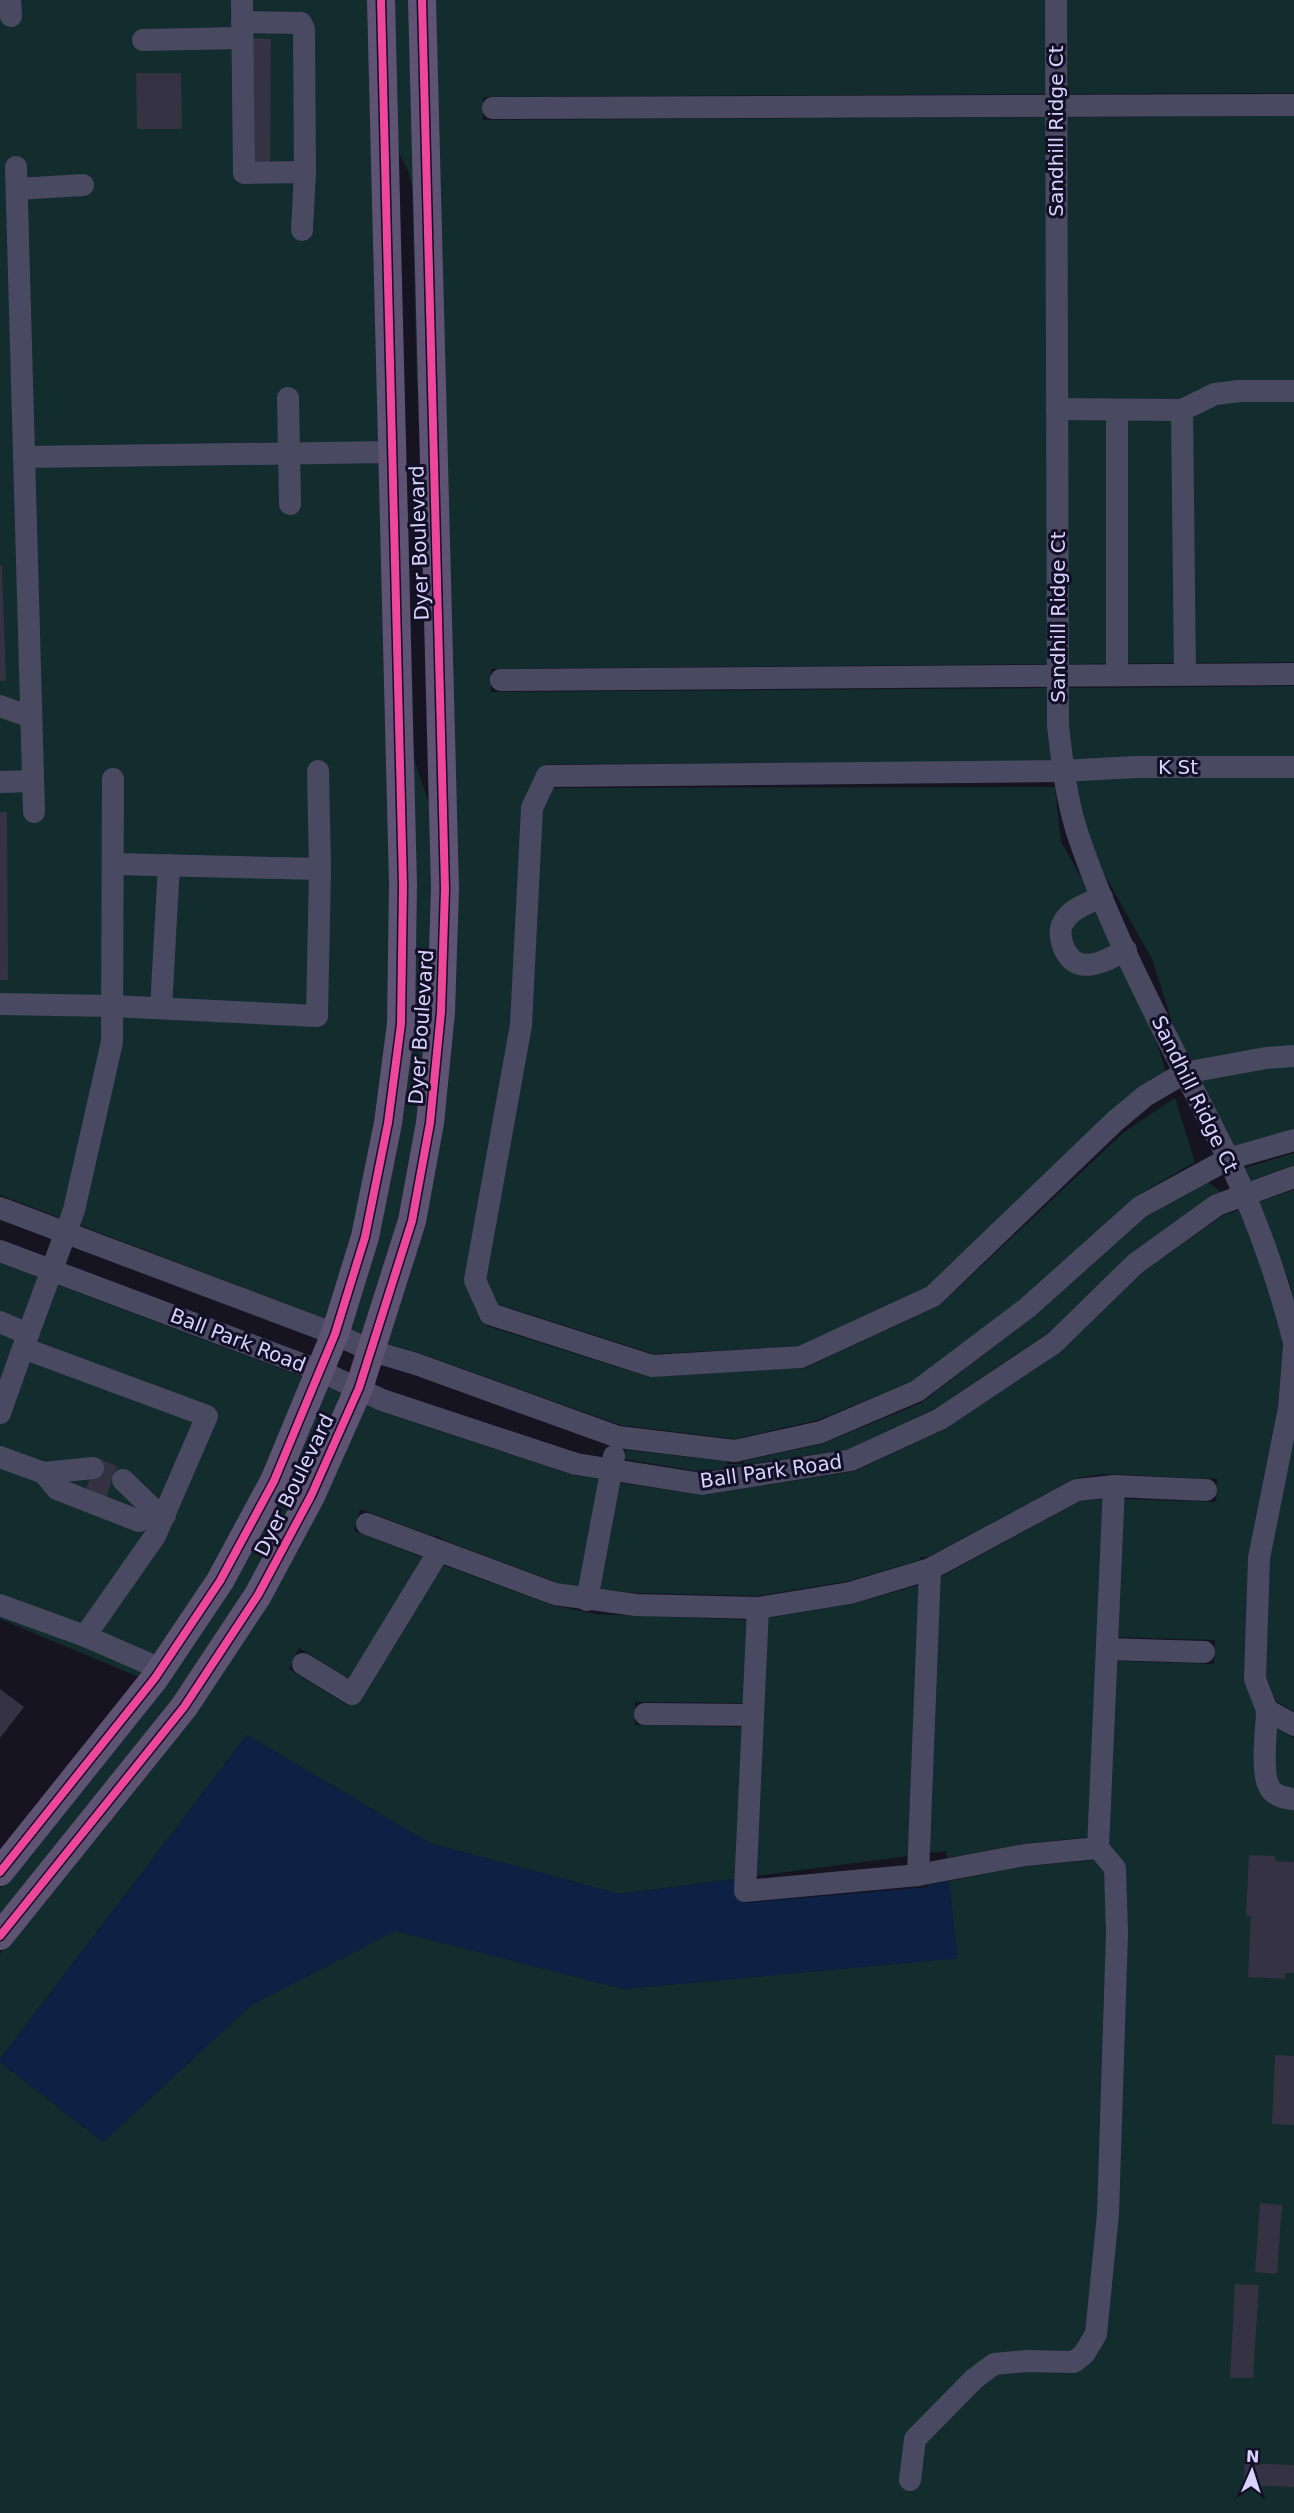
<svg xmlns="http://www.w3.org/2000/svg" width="1294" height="2513" font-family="'DejaVu Sans',sans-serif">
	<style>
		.green { fill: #132c2d }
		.water { fill: #0d2144 }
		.building { fill: #343243 }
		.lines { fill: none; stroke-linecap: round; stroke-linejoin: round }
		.minor-tunnel { stroke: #333142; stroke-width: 22; stroke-dasharray: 22 11; stroke-linecap: butt }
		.minor { stroke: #4a4962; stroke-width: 22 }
		.major { stroke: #5e5373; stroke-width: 28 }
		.cycleway-casing { stroke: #130f26; stroke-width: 11 }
		.cycleway { stroke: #ed469a; stroke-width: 8 }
		.labels { text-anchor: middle; stroke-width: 6; stroke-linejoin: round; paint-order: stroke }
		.street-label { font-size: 20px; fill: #d9d4ff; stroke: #130f26 }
	</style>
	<rect width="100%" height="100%" fill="#161421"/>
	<g class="green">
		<path d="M0,0H371L393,885L391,1023L355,1234L329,1320L0,1195Z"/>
		<path d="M392,0H412L422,394L417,388L412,188L409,173L396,146Z"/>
		<path d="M433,0H1046V94L483,97V120L1046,117L1048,664L491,669V692L1048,688L1052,763L547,764L538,771L511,1024L466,1285L480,1320L487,1326L649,1377L805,1368L940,1305L1124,1132L1175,1098L1195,1162L1133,1198L1021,1299L913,1381L818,1420L735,1439L620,1425L419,1353L385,1343L440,1125Z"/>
		<path d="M1066,0H1294V93L1067,94Z"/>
		<path d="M1294,116V662L1068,664L1067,117Z"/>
		<path d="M405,499L408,506L414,759L433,815L431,1012L420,1121L402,1218L366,1336L348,1328L398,1125Z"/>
		<path d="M1294,686V1129L1214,1153L1152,959L1080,831L1069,724V688Z"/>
		<path d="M1055,787L1061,842L1133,968L1167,1075L928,1286L799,1346L654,1354L497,1304L486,1278L542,811L553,788Z"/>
		<path d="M1294,1153V1165L1246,1182L1232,1172Z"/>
		<path d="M1207,1181L1221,1192L1212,1195L1130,1254L1048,1333L936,1408L849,1449L702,1472L624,1459L626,1450L726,1461L727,1464H744V1461L824,1443L921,1403L1033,1317L1145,1217Z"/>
		<path d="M1294,1190V1301L1290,1283L1258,1202Z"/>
		<path d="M1239,1210L1270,1291L1284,1345L1278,1406L1248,1557L1263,1721L1294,1738V2513H0V2062L103,2142L251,2005L395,1930L623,1989L957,1958L949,1881L1026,1866L1098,1860L1116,1661L1214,1664L1215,1640L1117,1637L1123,1499L1216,1502L1217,1479L1104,1474L1076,1478L928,1557H920V1560L849,1581L757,1596L637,1593L600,1590L620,1483L704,1495L855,1471L945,1429L1141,1273L1222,1216Z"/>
		<path d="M0,1263L305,1378L264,1475L212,1574L141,1678L0,1619Z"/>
		<path d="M325,1386L344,1395C315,1461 287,1528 249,1590C176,1707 86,1812 0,1919V1889L163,1684Z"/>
		<path d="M364,1404L379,1411L573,1475L599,1479L579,1587L558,1583L443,1540L436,1535L435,1537L360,1509L354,1531L422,1557L349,1679L299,1648L289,1669L347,1705L361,1701L443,1565L552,1605L595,1614L747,1620L743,1703L635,1702V1725L742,1727L735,1879L619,1894L429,1843L247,1735L0,2059V1954L192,1714Z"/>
		<path d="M1294,1433V1712L1276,1701L1266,1676L1269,1559Z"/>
		<path d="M1103,1499L1088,1837L1023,1844L947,1858L946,1851L929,1853L940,1577L1080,1501Z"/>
		<path d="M919,1585L908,1856L756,1876L768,1618L852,1604Z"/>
	</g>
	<path class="water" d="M247,1735L429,1843L619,1894L735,1879V1891L746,1903L928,1887V1885L949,1881L958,1958L623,1989L395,1931L251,2005L103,2142L0,2062V2059Z"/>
	<g class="building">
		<path d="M253,38L271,39L270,165H253Z"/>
		<path d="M136,73H181L182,129H137Z"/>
		<path d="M0,566H2L6,681H0Z"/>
		<path d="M0,812H7L8,980H0Z"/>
		<path d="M0,1689L24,1707L0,1738Z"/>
		<path d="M1249,1855L1275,1856V1861L1294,1862V1973H1285V1979L1248,1977L1251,1916H1246Z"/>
		<path d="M1275,2055L1294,2056V2125L1272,2124Z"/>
		<path d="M1260,2203L1282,2205L1277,2274L1255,2272Z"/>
		<path d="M1235,2284L1259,2285L1253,2378H1230Z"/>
		<path d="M1245,2463L1294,2465V2487L1243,2485Z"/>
	</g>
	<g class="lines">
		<g class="minor-tunnel">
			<path d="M93,1468L123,1480"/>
			<path d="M87,1486L116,1496"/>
		</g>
		<g class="minor">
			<path d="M10,0L11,16"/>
			<path d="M242,0L244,173L305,172L302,230"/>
			<path d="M1056,0L1058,725C1062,761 1066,797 1077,832C1114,943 1176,1053 1228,1158C1256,1217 1278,1279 1294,1342"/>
			<path d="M242,22L301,23L304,29L305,172"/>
			<path d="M143,40L242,38"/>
			<path d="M493,108L1294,105"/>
			<path d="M16,167L34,812"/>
			<path d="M17,189L83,185"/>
			<path d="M288,398L290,504"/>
			<path d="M1057,409L1182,410L1215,394L1239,391H1294"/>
			<path d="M1182,410L1185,675"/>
			<path d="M24,457L393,452"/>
			<path d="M1117,675V410"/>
			<path d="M501,680L1294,674"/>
			<path d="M0,706L31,717"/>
			<path d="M1294,767H1135L1062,771L547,776L532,808L521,1025L475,1280L490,1314L652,1366L801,1357L933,1296L1114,1122L1145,1096L1184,1073L1266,1058L1294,1056"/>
			<path d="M0,782L33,781"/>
			<path d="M113,864L320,869L318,771"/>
			<path d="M1102,897C1088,903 1070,909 1063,923C1059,929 1061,939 1063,946C1076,978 1104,962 1126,950"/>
			<path d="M0,1004L112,1006L317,1016L320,869"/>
			<path d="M161,1008L169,865"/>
			<path d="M0,1208L335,1334L372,1351L416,1364L618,1437L735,1451L821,1432L917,1391L1027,1308L1140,1207L1228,1159L1294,1140"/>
			<path d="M0,1251L320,1371L382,1400L576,1464L702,1484L851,1460L940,1419L1054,1343L1135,1264L1217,1205L1294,1177"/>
			<path d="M0,1322L28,1334"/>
			<path d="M1294,1347L1289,1408L1259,1558L1255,1679L1267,1710L1294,1725"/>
			<path d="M0,1413L23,1348"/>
			<path d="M0,1457L44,1473L93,1468"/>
			<path d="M44,1473L57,1489L139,1521L156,1512"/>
			<path d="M123,1480L156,1512L165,1515"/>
			<path d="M367,1524L555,1594L636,1605L758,1608L850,1593L930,1569L1077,1490L1114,1486L1206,1490"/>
			<path d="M587,1600L614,1456"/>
			<path d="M0,1605L85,1636L161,1669"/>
			<path d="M758,1608L745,1891L918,1875L1025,1855L1098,1848L1114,1486"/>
			<path d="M85,1636L155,1536L207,1416L23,1348L74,1210L112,1042L113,779"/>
			<path d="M1107,1649L1204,1652"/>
			<path d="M303,1664L352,1694L439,1551"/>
			<path d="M1267,1710C1267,1728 1259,1778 1272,1791C1278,1797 1286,1798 1294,1799"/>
			<path d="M645,1714L753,1715"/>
			<path d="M918,1875L930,1569"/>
			<path d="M910,2480L915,2439L974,2379L994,2364L1027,2361L1074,2362L1084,2354L1096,2334L1108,2214L1117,1933L1115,1868L1098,1848"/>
		</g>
		<g class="major">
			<path d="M0,1872L155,1678L220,1581L274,1481L335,1334L365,1237L388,1123L401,1024L403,885L381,0"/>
			<path d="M0,1936L184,1707L258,1595L311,1496L359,1388L412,1221L430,1123L441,1012L445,889L422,0"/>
		</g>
		<g class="cycleway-casing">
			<g id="cycleway">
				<path d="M0,1872L155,1678L220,1581L274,1481L335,1334L365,1237L388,1123L401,1024L403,885L381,0"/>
				<path d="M0,1936L184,1707L258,1595L311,1496L359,1388L412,1221L430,1123L441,1012L445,889L422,0"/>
			</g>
		</g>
		<use href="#cycleway" class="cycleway"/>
	</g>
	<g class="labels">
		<g class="street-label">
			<text transform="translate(1056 131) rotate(-90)" y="7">Sandhill Ridge Ct</text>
			<text transform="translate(419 543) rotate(-92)" y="7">Dyer Boulevard</text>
			<text transform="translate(1058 617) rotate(-90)" y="7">Sandhill Ridge Ct</text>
			<text x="1178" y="774">K St</text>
			<text transform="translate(421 1027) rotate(-86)" y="7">Dyer Boulevard</text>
			<text transform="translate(1195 1094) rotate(64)" y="7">Sandhill Ridge Ct</text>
			<text transform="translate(238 1340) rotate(21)" y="7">Ball Park Road</text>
			<text transform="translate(771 1471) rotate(-8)" y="7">Ball Park Road</text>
			<text transform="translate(294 1485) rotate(-64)" y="7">Dyer Boulevard</text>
		</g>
	</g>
	<g transform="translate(1252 2471) rotate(3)" stroke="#130f26" stroke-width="4.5" paint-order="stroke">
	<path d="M0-4.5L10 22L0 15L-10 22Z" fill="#d9d4ff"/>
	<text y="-9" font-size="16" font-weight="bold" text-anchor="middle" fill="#d9d4ff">N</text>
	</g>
</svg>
